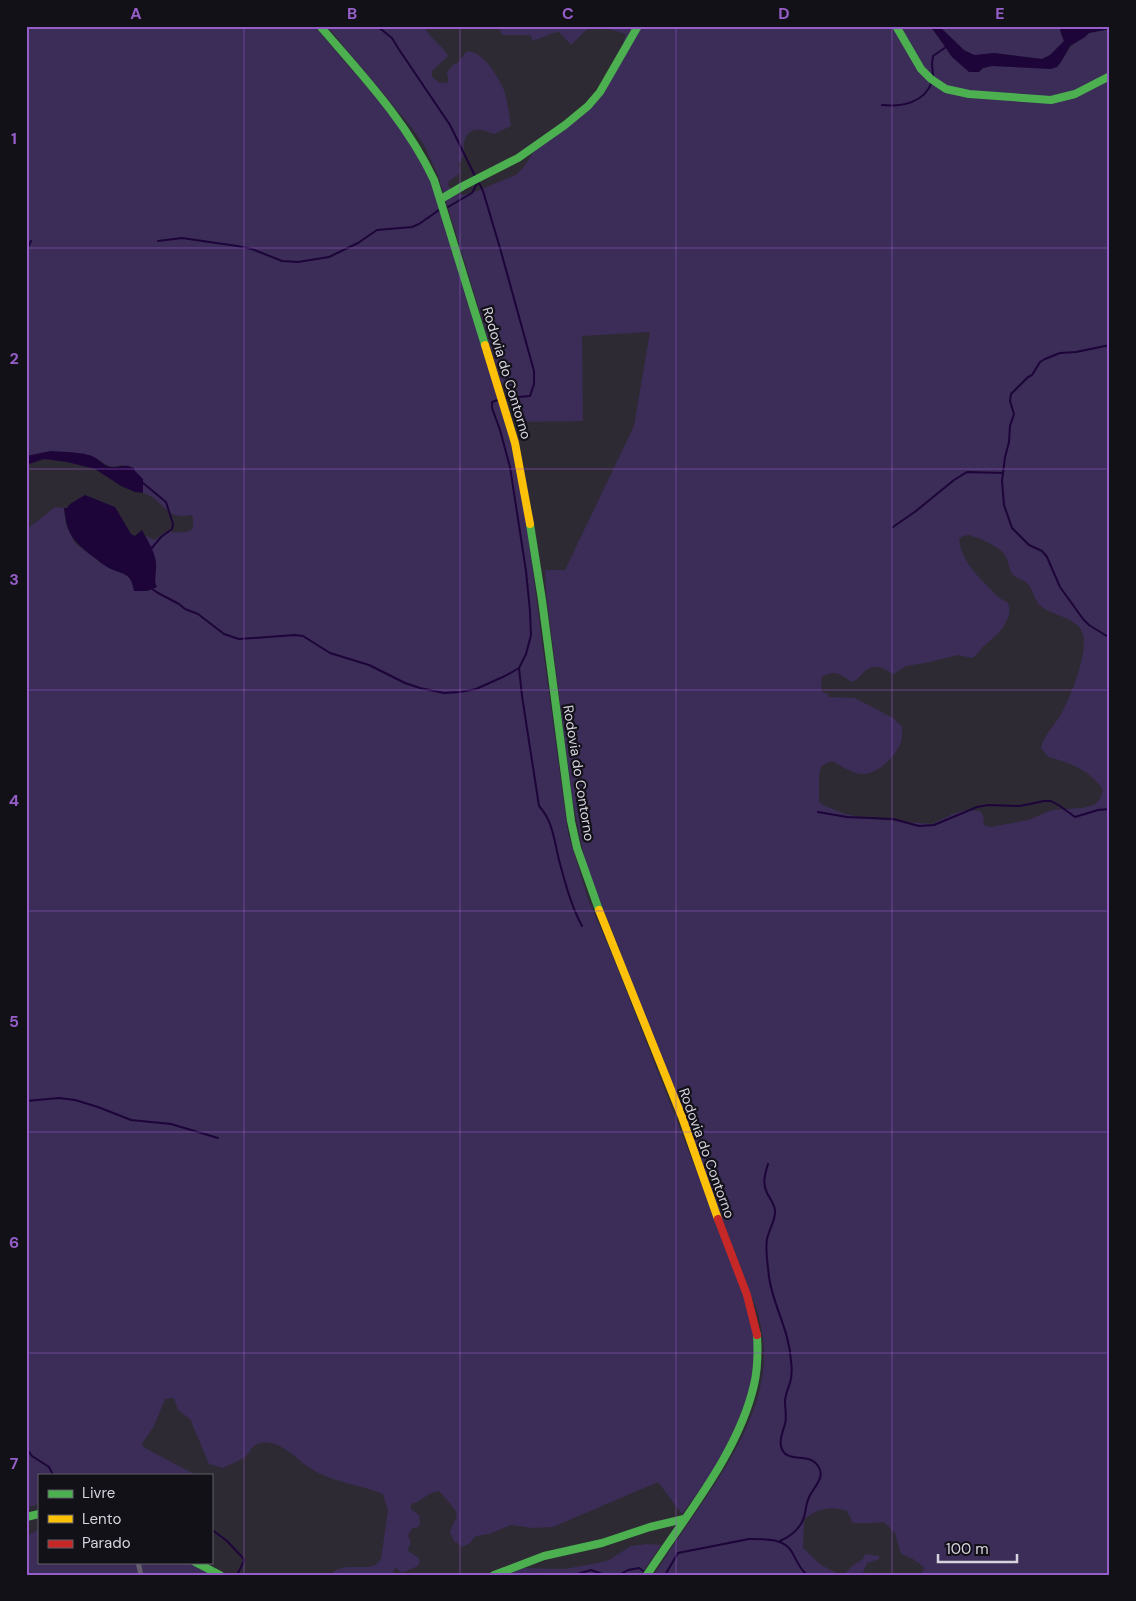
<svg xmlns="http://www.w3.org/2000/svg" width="1136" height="1601" font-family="'DM Sans',sans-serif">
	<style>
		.green { fill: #3b2d57; fill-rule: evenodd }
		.water { fill: #1d053a }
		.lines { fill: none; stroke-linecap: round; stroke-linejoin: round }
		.stream { stroke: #1d053a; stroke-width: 2 }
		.street { stroke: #635f6e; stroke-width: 5 }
		.fast { stroke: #4caf50; stroke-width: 8 }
		.slow { stroke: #ffc107; stroke-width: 8 }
		.jam { stroke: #c62828; stroke-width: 8 }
		.grid { fill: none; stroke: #965ec8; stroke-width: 1; stroke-opacity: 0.55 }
		.labels { text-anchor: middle; stroke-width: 4.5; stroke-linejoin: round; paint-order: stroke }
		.street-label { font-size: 14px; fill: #d6d3de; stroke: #131118 }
		.neatline { fill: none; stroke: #965ec8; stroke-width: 2 }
		.grid-label { font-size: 16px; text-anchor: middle; font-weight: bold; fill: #965ec8 }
	</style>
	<rect width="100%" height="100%" fill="#2d2a34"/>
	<g class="green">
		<path d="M26,26H314L391,115L405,134L428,173L510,435L525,507L541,635L568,833L588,899L613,957L735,1270C741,1290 750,1309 753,1329C764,1398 722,1461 682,1514L658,1482L553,1527L532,1528L511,1525L489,1534L476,1536L470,1543L463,1547L454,1541L450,1532C457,1513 462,1517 447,1500C444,1497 442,1494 439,1491C427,1492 422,1502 411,1504V1509L419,1515L420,1525L417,1528H412L408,1536L411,1542L408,1549L409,1552L418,1557L420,1561L418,1566L402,1573L396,1568L393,1570L394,1575H330C344,1558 372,1576 381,1559L388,1511L383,1494C358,1484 329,1482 307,1466C295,1457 277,1438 260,1443C251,1446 252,1449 247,1455C241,1461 230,1464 223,1468L209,1464L190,1419L178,1410L174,1398L165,1399L154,1426L142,1444L143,1447L196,1475H39V1504L26,1508V530L55,507L64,508L66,525L75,543L101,563L111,569L121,571L127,575L133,581L147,591L157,587L155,583L156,563L146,536L154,540C159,537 163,533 168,532C182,531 198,538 192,515C164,521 164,499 143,493V489L122,465C104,469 107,463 93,457C90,455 85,455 82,454C62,451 45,451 26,456Z"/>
		<path d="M327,26H425C428,38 442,44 448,56L432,71V77L440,83H446L448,82C449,78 447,76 447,73C447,71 452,67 453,65L458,63L466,52C482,49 497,75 503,88C508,99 509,114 511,126L494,134C482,129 469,125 464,142C463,146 465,150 464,154C463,158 460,161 458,164L460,172L458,175L449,181L448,185L452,191L458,194L464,195L472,193L516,175L524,167L536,148L577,118L615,69L626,34L599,26H930L939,38L946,48L960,64L966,68L979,72L983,68L992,66L1057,67L1072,45L1085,37L1089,33L1110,29V1575H920L923,1571L924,1567L913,1559L901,1554L895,1533L884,1522L869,1523H853L847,1511C831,1505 817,1509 804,1519L803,1548L821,1565L841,1575H654C693,1511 764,1433 764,1355C764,1341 761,1326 758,1313L636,993L620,954L621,953L586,866L572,797L546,592L545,570H565L634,426L650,332L582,336L583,421L521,422L501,381L438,175L424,145L412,128ZM969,535C981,539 1002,546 1007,559C1009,565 1009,570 1014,576C1017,578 1021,579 1024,581C1032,586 1032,593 1036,600C1044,616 1074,614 1082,632C1090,651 1070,699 1060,716C1053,727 1044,735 1041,748L1048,757C1069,762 1091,771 1103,790L1100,799L1094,805L1082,808L1052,810L1028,820L991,827L983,825L984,818L980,811L966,810L953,814L932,824L871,819L845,814L825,806L819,802V776L821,766L831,761C841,765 853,775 864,774C880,772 895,757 901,742C902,737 902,732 902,727L893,718L855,698L829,697L828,694L822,692L821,684L822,677C836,669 839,674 852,682C858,680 859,677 864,672C874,662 883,668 894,674L906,666L930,662L957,655L973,658C977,654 981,648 986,644C995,636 1004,630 1008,617C1010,613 1010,606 1007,602C1004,600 1000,599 997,596C981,578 962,565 959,539L963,536Z"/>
		<path d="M498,26H593L585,31L571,45L559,32C549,33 541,39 532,41L531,36L529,35H502Z"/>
		<path d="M939,26H1061L1060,30L1064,41L1050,55L1042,59L994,53L980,56L974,55L964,50Z"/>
		<path d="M39,1529V1562H192L217,1575H26V1537Z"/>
		<path d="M647,1544L661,1545L641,1575H503L521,1568L565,1569L598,1563L609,1560L631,1546Z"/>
		<path d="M865,1554L879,1556V1559L867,1563L862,1575H844L852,1566L863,1559Z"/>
	</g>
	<g class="water">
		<path d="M930,26H939L964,50L974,55L994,53L1042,59L1050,55L1064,41L1060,30L1061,26H1110V29L1089,33L1085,37L1070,46L1061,62L1057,67L1051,69L992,66L983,68L979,72H969L952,57L939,38Z"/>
		<path d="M51,451C62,452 85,452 94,457C100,460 104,466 111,467C120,468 123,463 134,468L135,471L143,479V493L135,492L121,486L95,469L67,462L44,459L26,465V456Z"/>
		<path d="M85,495L115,507L131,534L135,536L142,530C147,540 155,551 156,563C157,571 153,581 157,587L147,591H134C131,573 125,575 111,569C104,566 98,560 92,556C72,540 67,534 64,508H67L70,504Z"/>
	</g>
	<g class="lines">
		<g class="stream">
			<path d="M377,26L392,38L398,48L450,125L475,176"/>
			<path d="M933,75L932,64L933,56L946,47"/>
			<path d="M882,105C902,107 924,103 932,82"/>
			<path d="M478,181L483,191L500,248L534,371V384L530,396L507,398"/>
			<path d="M448,207L472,193L478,182"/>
			<path d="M158,241L182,238L237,246L252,249L282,261L298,262L329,257L358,243L377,230L412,227L419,224L439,210"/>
			<path d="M26,251L31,241"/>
			<path d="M1110,345L1076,352L1060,353L1045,359L1040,362L1032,375L1028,377L1011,394L1010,401L1014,414L1010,426L1009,442L1005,457L1002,481L1004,505L1012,528L1029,545L1042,551L1047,557L1060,587L1083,619L1089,625L1110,638"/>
			<path d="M143,483L166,502L173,524L172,529L161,537L151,549"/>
			<path d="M893,527L916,511L954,480L967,472L1003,473"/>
			<path d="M152,589L158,593L179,604L185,609L198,614L224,634L239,639L295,635L303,636L330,653L369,665L405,683L420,688L444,693L460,692L476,689L505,676L519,668L526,654L531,635L530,611L526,571L510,467L500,430L492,408V402L498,400"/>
			<path d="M519,668L522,696L539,806C553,821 554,840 559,860C565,882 571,906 582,926"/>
			<path d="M818,812L847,817L893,819L919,826L934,825L977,807L988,805L1020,806L1044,801H1051L1060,806L1075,817L1098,810L1110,809"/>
			<path d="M1110,832V838"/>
			<path d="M26,1101L59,1098L75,1100L98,1107L131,1120L171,1124L218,1138"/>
			<path d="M768,1164C765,1174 762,1183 767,1193C770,1199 774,1203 775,1210C776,1220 769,1229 767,1239C765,1251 768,1265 769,1277C773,1306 789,1329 791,1361C792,1368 792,1376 790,1383C788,1389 785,1395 785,1402C785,1409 787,1417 785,1424C783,1432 779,1438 781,1446C785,1465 809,1451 818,1466C827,1478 811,1489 808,1500C805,1507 806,1515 802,1522C798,1530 789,1537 780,1541"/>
			<path d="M26,1448L32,1456L49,1467L53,1475"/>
			<path d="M211,1529L227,1541L243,1558L244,1561L237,1575"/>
			<path d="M529,1575H543"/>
			<path d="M574,1575L591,1570L605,1575"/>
			<path d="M619,1575L628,1570L639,1568L643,1571"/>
			<path d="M665,1575L678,1553L749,1539C764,1539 784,1538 792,1552C796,1560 800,1569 807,1575"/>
		</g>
		<path class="street" d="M138,1562L141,1575"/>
		<g class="fast">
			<path d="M320,26C362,75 406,121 434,180L485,345"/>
			<path d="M896,26L921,69L931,79L946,89L969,94L1051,100L1075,94L1110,76"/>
			<path d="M441,199L463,186L518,158L565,125L588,106L600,92L638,26"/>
			<path d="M530,524L542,600L571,821L577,848L599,910"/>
			<path d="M26,1517L39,1514"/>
			<path d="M195,1562L220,1575"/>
			<path d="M494,1575L544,1556L602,1543L650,1527L684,1519"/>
			<path d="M647,1575C685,1516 738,1454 754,1385C758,1368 758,1351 757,1335"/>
		</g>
		<g class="slow">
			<path d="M485,345L515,443L530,524"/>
			<path d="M599,910L682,1117L718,1219"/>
		</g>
		<path class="jam" d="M718,1219L747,1295L757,1335"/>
	</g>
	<path class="grid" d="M244,26V1575M460,26V1575M676,26V1575M892,26V1575M26,248H1110M26,469H1110M26,690H1110M26,911H1110M26,1132H1110M26,1353H1110"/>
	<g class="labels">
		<g class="street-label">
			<text transform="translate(507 373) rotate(73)" y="5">Rodovia do Contorno</text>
			<text transform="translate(579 773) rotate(81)" y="5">Rodovia do Contorno</text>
			<text transform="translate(707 1153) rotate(70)" y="5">Rodovia do Contorno</text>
		</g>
	</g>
	<rect width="1136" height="1601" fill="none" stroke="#131118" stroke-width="55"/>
	<rect x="38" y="1474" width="175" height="90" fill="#131118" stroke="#615f67"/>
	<rect x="48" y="1490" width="25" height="8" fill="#4caf50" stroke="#615f67"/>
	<text x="82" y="1498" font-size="15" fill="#d6d3de">Livre</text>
	<rect x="48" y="1515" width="25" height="8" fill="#ffc107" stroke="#615f67"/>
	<text x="82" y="1524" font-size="15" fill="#d6d3de">Lento</text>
	<rect x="48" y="1540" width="25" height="8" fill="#c62828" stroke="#615f67"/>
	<text x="82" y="1548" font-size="15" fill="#d6d3de">Parado</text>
	<path d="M938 1554v8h79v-8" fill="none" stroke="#d6d3de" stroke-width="2.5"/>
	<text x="946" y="1554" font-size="15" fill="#d6d3de" stroke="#131118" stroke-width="4" paint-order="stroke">100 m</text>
	<rect x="28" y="28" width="1080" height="1546" class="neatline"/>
	<g class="grid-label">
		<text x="136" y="19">A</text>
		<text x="352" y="19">B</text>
		<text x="568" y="19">C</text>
		<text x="784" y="19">D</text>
		<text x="1000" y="19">E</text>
		<text x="14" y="144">1</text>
		<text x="14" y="364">2</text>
		<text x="14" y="585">3</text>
		<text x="14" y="806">4</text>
		<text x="14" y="1027">5</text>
		<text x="14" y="1248">6</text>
		<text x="14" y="1469">7</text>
	</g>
</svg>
